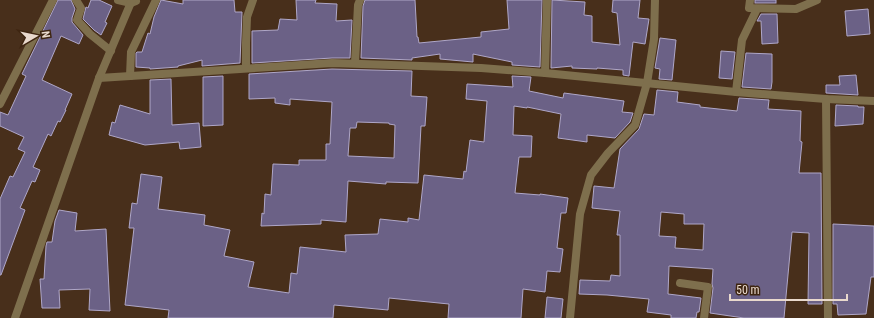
<svg xmlns="http://www.w3.org/2000/svg" width="874" height="318" font-family="'Roboto Condensed',sans-serif">
	<style>
		.building { fill: #6b6186; stroke: #afa7c8; fill-rule: evenodd }
		.lines { fill: none; stroke-linecap: round; stroke-linejoin: round }
		.street { stroke: #7e6f4d; stroke-width: 8 }
	</style>
	<rect width="100%" height="100%" fill="#482f1b"/>
	<g class="building">
		<path d="M58,0H71L75,9L72,18V22L83,35L79,44L61,36L42,80L72,94L65,110H66L60,122L58,121L51,136L48,134L33,167L40,170L35,182L32,181L20,208L25,210L1,275H0V199L10,176L13,177L25,152L18,149L24,137L0,126V112L8,115L26,76L22,74Z"/>
		<path d="M91,0H99L112,6L105,22L107,23L101,35L94,30L83,19L86,7L88,8Z"/>
		<path d="M161,0L183,4V0H234L235,12H242L240,63L202,66V60L178,66V67L150,69V68L136,67V53L137,52H142L148,33L150,34L154,17Z"/>
		<path d="M296,0H316L315,3L337,4L336,21L352,20L350,58H332L252,63V31L278,30L280,19L297,20Z"/>
		<path d="M365,0H415L417,37H418L419,43L481,37V32L509,29L507,0H542L540,67L512,65V62L473,54V62L440,59V54L412,58V60L361,58L363,6Z"/>
		<path d="M552,0L585,2L584,15L592,16V42L620,45L617,13L612,12L613,0H640L638,18L649,19L645,44L633,42L629,76L623,75V70L597,68V69L572,68V66L551,68Z"/>
		<rect x="755" y="0" width="21" height="3"/>
		<path d="M868,9L870,34L847,36L845,11Z"/>
		<path d="M761,14H777L778,43L762,44L761,21H757Z"/>
		<path d="M660,38L676,40L672,80L659,79L660,69L655,68Z"/>
		<path d="M721,51L735,52L732,79L719,78Z"/>
		<path d="M746,53L772,54V82L771,89L742,87Z"/>
		<path d="M332,69L412,71L411,96L427,97L425,126H421L418,183L386,182V184L348,181L346,222L321,220V224L261,226L262,213L264,214L265,194L271,195L273,164L299,165V160H326V144H330L332,102L290,99V105L275,103V98L249,99V74ZM357,122L389,123V124L395,125L394,158L348,156L350,128H356Z"/>
		<path d="M856,75L858,95L826,93V85H840L839,76Z"/>
		<path d="M223,76V125L203,126V77Z"/>
		<path d="M512,76L531,77L529,91L563,98L564,93L624,101L622,112L633,113L630,122L615,138L587,135V142L558,138L561,114L527,107V108L514,106L513,135L532,136L531,157H519L515,193L540,195V194L568,198L566,213H561L557,248L563,249L560,272L547,271L545,292L523,289L521,318H448L449,304L389,298L388,310L334,305L333,318H168L169,310L125,305L134,228H129L132,203L137,204L141,174L162,177L158,209L205,215L204,225L230,230L224,256L254,262L248,287L289,293L291,273L297,274L300,247L346,252L345,235L378,234L380,219L408,222V218L419,220L424,175L463,179L464,171L466,172L470,140L484,142L487,101L466,99L467,84L513,87Z"/>
		<path d="M171,79L172,125L199,123L201,147L180,149L179,142L145,145L109,135L112,122L115,123L120,105L150,114V80Z"/>
		<path d="M657,90L678,92L677,102L700,105V107L737,111L739,98L769,100L768,109L801,111L800,141L802,142L799,173H821L822,304H808L809,233L792,232L784,318H744L710,313L713,288L712,284L713,269L669,266L668,294L701,298L699,312H697L696,318H671V315L647,312L649,299L607,295L579,294L580,280L610,281L611,275L620,276V235H617L620,211L592,208L594,186L614,188L620,149L639,129L644,114L654,115ZM661,212L684,214V224H704L703,250L675,248L676,237L659,236Z"/>
		<path d="M836,105L858,106V107H864L863,124L835,126Z"/>
		<path d="M59,210L77,213L75,231L106,229L110,311L89,310L90,289L59,290L60,308H42L40,279H44L46,246L47,242H52L55,221Z"/>
		<path d="M833,224L874,226V277H871L866,314L838,315L837,304H833Z"/>
		<path d="M547,297L563,299L561,318H545Z"/>
	</g>
	<g class="lines">
		<g class="street">
			<path d="M76,0L81,8L77,20L90,34L111,51"/>
			<path d="M118,0L131,3L136,1"/>
			<path d="M750,0L749,8L796,9L817,0"/>
			<path d="M355,63L358,5L360,0"/>
			<path d="M246,68V43L247,17L253,0"/>
			<path d="M545,73L547,0"/>
			<path d="M130,76L131,52L156,0"/>
			<path d="M99,78L332,63L481,68L545,73L736,92L826,99L874,101"/>
			<path d="M736,92L742,40L757,9"/>
			<path d="M826,99L828,318"/>
			<path d="M0,104L53,0"/>
			<path d="M680,283L708,287L704,318"/>
			<path d="M15,318L99,78L132,0"/>
			<path d="M570,318L580,214L591,175L608,153L635,125L647,83L654,39L655,0"/>
		</g>
	</g>
	<g transform="translate(36 36) rotate(81)" stroke="#3e2511" stroke-width="3" paint-order="stroke">
	<path d="M0-3L7 15L0 10L-7 15Z" fill="#e9d9cd"/>
	<text y="-6" font-size="11" font-weight="bold" text-anchor="middle" fill="#e9d9cd">N</text>
	</g>
	<path d="M730 294v6h117v-6" fill="none" stroke="#e9d9cd" stroke-width="2"/>
	<text x="736" y="294" font-size="12" fill="#e9d9cd" stroke="#3e2511" stroke-width="3" paint-order="stroke">50 m</text>
</svg>
